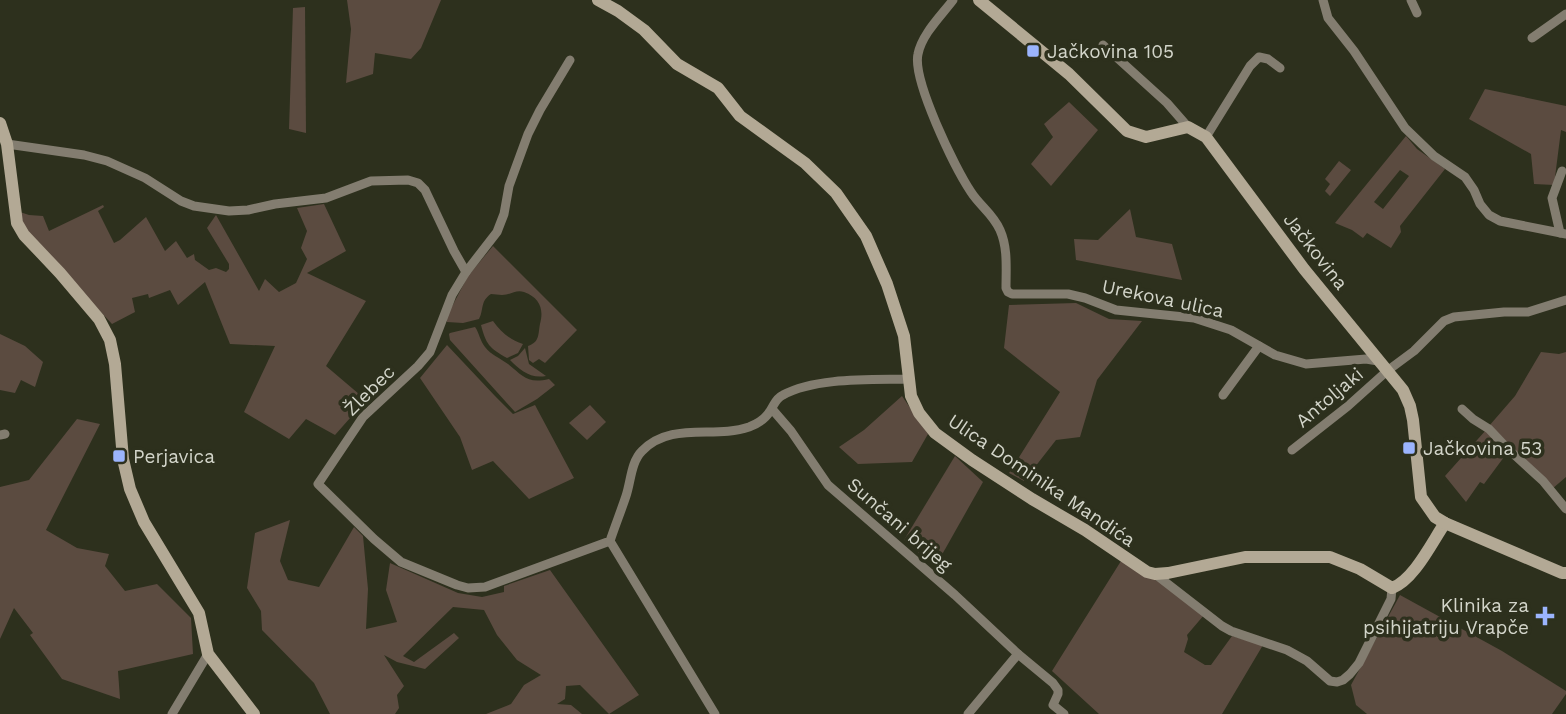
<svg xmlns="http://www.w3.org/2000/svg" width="1566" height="714" font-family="'Work Sans',sans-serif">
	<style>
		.green { fill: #5b4b40; fill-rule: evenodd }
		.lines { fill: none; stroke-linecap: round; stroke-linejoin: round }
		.street { stroke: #837d70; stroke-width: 9 }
		.secondary { stroke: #b3a995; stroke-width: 12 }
		.poi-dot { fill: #9bb4fd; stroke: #2d301d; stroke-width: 2.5 }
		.labels { text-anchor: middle; stroke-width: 7; stroke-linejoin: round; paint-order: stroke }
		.poi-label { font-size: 19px; fill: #d3d5ca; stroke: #2d301d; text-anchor: start }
		.street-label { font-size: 19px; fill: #d3d5ca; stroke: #2d301d }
	</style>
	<rect width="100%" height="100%" fill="#2d301d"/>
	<g class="green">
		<path d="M347,0H441L421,48L411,59L375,53L373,74L346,83L351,29Z"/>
		<path d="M305,7L306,133L289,129L293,8Z"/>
		<path d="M1485,89L1566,106V132L1561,130L1554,185L1534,184L1531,154L1469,119Z"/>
		<path d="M1069,102L1098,130L1051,186L1031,164L1053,137L1044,124Z"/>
		<path d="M1406,136L1417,149L1445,169L1400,226L1401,232L1391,248L1367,233L1363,238L1352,230L1335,223ZM1400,170L1409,176L1383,209L1374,202Z"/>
		<path d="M1339,161L1351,170L1330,196L1325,191L1330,184L1325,179Z"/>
		<path d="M324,204L346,251L307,273L366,301L326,366L366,400L335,435L306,419L289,439L244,412L275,346L230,344L205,282L178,305L170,290L149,298L148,294L132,298L135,312L112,324L25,231L20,212L29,215L43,216L49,231L103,205L104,207L98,211L114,243L120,240L146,217L165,251L176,241L187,258L194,254L195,260L209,270L216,268L226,272L229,269V264L207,228L216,215L259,291L265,279L279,292L296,283L307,259L301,248L307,231L297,208Z"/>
		<path d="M1130,209L1136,237L1172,244L1182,280L1076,260L1074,239L1098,240Z"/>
		<path d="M493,246L577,330L545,363L539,359L533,363L529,360L528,346C540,342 538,334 540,324C544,309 540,298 524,292C516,289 511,295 502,295C498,295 495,294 491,294C480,301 484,310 479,319L463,323L447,322L446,318L468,276Z"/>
		<path d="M1076,303L1109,319L1142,321L1097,380L1080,437L1056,440L1024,481L1009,473L1060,392L1004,348L1009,305Z"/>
		<path d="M493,321C501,332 510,340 523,344L518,353L507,358C489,348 486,344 481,325Z"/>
		<path d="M475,327C479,332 480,341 485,347C491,355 500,358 508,364C523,376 527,384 549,379L555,385L537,399L515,412L450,340L449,334L450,333Z"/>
		<path d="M0,334L25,346L43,362L35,387L21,380L15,393L0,390Z"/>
		<path d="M447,345L495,396L513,414L535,405L574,478L529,499L493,461L472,470L460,437L420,378Z"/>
		<path d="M525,348L529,364L546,376C530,379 520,370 510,360L518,356Z"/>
		<path d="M1541,352L1559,354L1566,352V477L1552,489L1489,426L1515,396Z"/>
		<path d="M902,396L928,434L912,462L858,464L839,447L864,430Z"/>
		<path d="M590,405L606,422L587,440L569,423Z"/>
		<path d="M77,419L100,424L46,530L77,548L109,554L105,566L125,591L157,584L191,618L193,654L118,671L120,699L62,679L30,635L33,633L14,608L0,639V487L29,480Z"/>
		<path d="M1486,430L1507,453L1484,484L1480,482L1466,502L1445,476Z"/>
		<path d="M955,456L983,482L935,567L904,540Z"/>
		<path d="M290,520L280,561L288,580L319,587L354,527L363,536L368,589L366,629L397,622L386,590L390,563L458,593L482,597L504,592V586L550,570L639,695L609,714L580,685L566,686L565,699L557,704L571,705L582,714H486L511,704L524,685L541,675L517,660L497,635L484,610L453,607L403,656L414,662L454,633L459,638L425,669L397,662L384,655L404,686L397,695L399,708L395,714H330L314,683L262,630L261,611L247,588L255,533Z"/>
		<path d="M1121,561L1163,584L1204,615L1187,635L1188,639L1184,652L1205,665H1211L1232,636L1263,645L1222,714H1099L1052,671Z"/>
		<path d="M1400,595L1502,651L1566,691V694L1552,714H1367L1356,705L1351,685Z"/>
	</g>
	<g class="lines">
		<g class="street">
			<path d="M953,0C941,16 922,34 918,54C912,80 955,168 971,192C980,206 993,214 1000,230C1008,248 1006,268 1006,288L1008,292L1012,294H1068L1085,298L1116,310L1194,318L1231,330L1275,355L1306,364L1366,359L1378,361"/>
			<path d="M1323,0L1328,18L1354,51L1405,128L1434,156L1465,177L1474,190L1480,204L1489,215L1500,221L1566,234"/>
			<path d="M1411,0L1417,13"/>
			<path d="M1532,38L1566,14"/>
			<path d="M1103,45L1167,103L1188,127"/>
			<path d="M570,60L540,110L528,134L509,186L504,214L497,232L466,272L452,295L430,352L418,366L363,417L318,484L374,539L401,562L457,585L468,588L485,587L610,541C615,526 621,511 626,496C631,481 631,462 642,451C671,421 714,439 749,427C757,424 766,418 770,411C775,404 775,399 783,395C816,377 872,380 910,379"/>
			<path d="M1206,137L1250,66L1259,57L1268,59L1280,68"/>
			<path d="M7,144L84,155L107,161L145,178L181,201L194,206L229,211L248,210L275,204L326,198L371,181L408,180L418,183L425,190L454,251L466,272"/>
			<path d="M1560,233L1552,198L1562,171"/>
			<path d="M1223,395L1259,346"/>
			<path d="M772,409L791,431L828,485L955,595L1018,654L1053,683L1058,690V694L1053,705L1064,714"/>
			<path d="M1462,409L1473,419L1489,429L1507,448L1543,481L1566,509"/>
			<path d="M0,435L5,434"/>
			<path d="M1292,450L1348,406L1387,371L1414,351L1444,321L1454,317L1504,312H1528L1566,300"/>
			<path d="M610,541L715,714"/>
			<path d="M1155,574L1222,626L1231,631L1287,650L1307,661L1330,681L1337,682L1343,680L1350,674L1359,663L1391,599L1392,588"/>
			<path d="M172,714L208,654"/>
			<path d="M968,714L1018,654"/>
		</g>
		<g class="secondary">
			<path d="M598,0L618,11L644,30L677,64L718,88L740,116L805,163L836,193L866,236L887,284L904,336L911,396L919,413L935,433L972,460L1032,499L1085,530L1147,572L1155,574L1168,573L1245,557H1330L1360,569L1392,588C1414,580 1432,542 1445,523"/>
			<path d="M979,0L1069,74L1127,131L1146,137L1188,127L1206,137L1304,269L1403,390L1410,406L1413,420L1421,497L1435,517L1445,523L1562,573H1566"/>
			<path d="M0,123L7,144L17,223L24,235L60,273L99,319L110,340L115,364L123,459L130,489L144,522L199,613L208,654L254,714"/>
		</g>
	</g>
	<g class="poi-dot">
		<rect x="1026" y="44" width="14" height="14" rx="3.5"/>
		<rect x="1402" y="441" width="14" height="14" rx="3.5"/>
		<rect x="112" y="449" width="14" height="14" rx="3.5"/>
		<path d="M1541.5 605.5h7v7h7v7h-7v7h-7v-7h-7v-7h7z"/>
	</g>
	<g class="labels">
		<g class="poi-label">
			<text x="1047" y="58">Jačkovina 105</text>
			<text x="1423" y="455">Jačkovina 53</text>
			<text x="133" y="463">Perjavica</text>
			<text x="1529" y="612" text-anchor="end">Klinika za<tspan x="1529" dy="22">psihijatriju Vrapče</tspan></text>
		</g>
		<g class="street-label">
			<text transform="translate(1316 251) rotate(52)" y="7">Jačkovina</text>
			<text transform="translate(1163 298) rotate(12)" y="7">Urekova ulica</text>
			<text transform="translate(369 390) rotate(-45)" y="7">Žlebec</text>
			<text transform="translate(1329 397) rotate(-40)" y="7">Antoljaki</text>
			<text transform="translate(1042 480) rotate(34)" y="7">Ulica Dominika Mandića</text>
			<text transform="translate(900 524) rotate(41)" y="7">Sunčani brijeg</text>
		</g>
	</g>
</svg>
